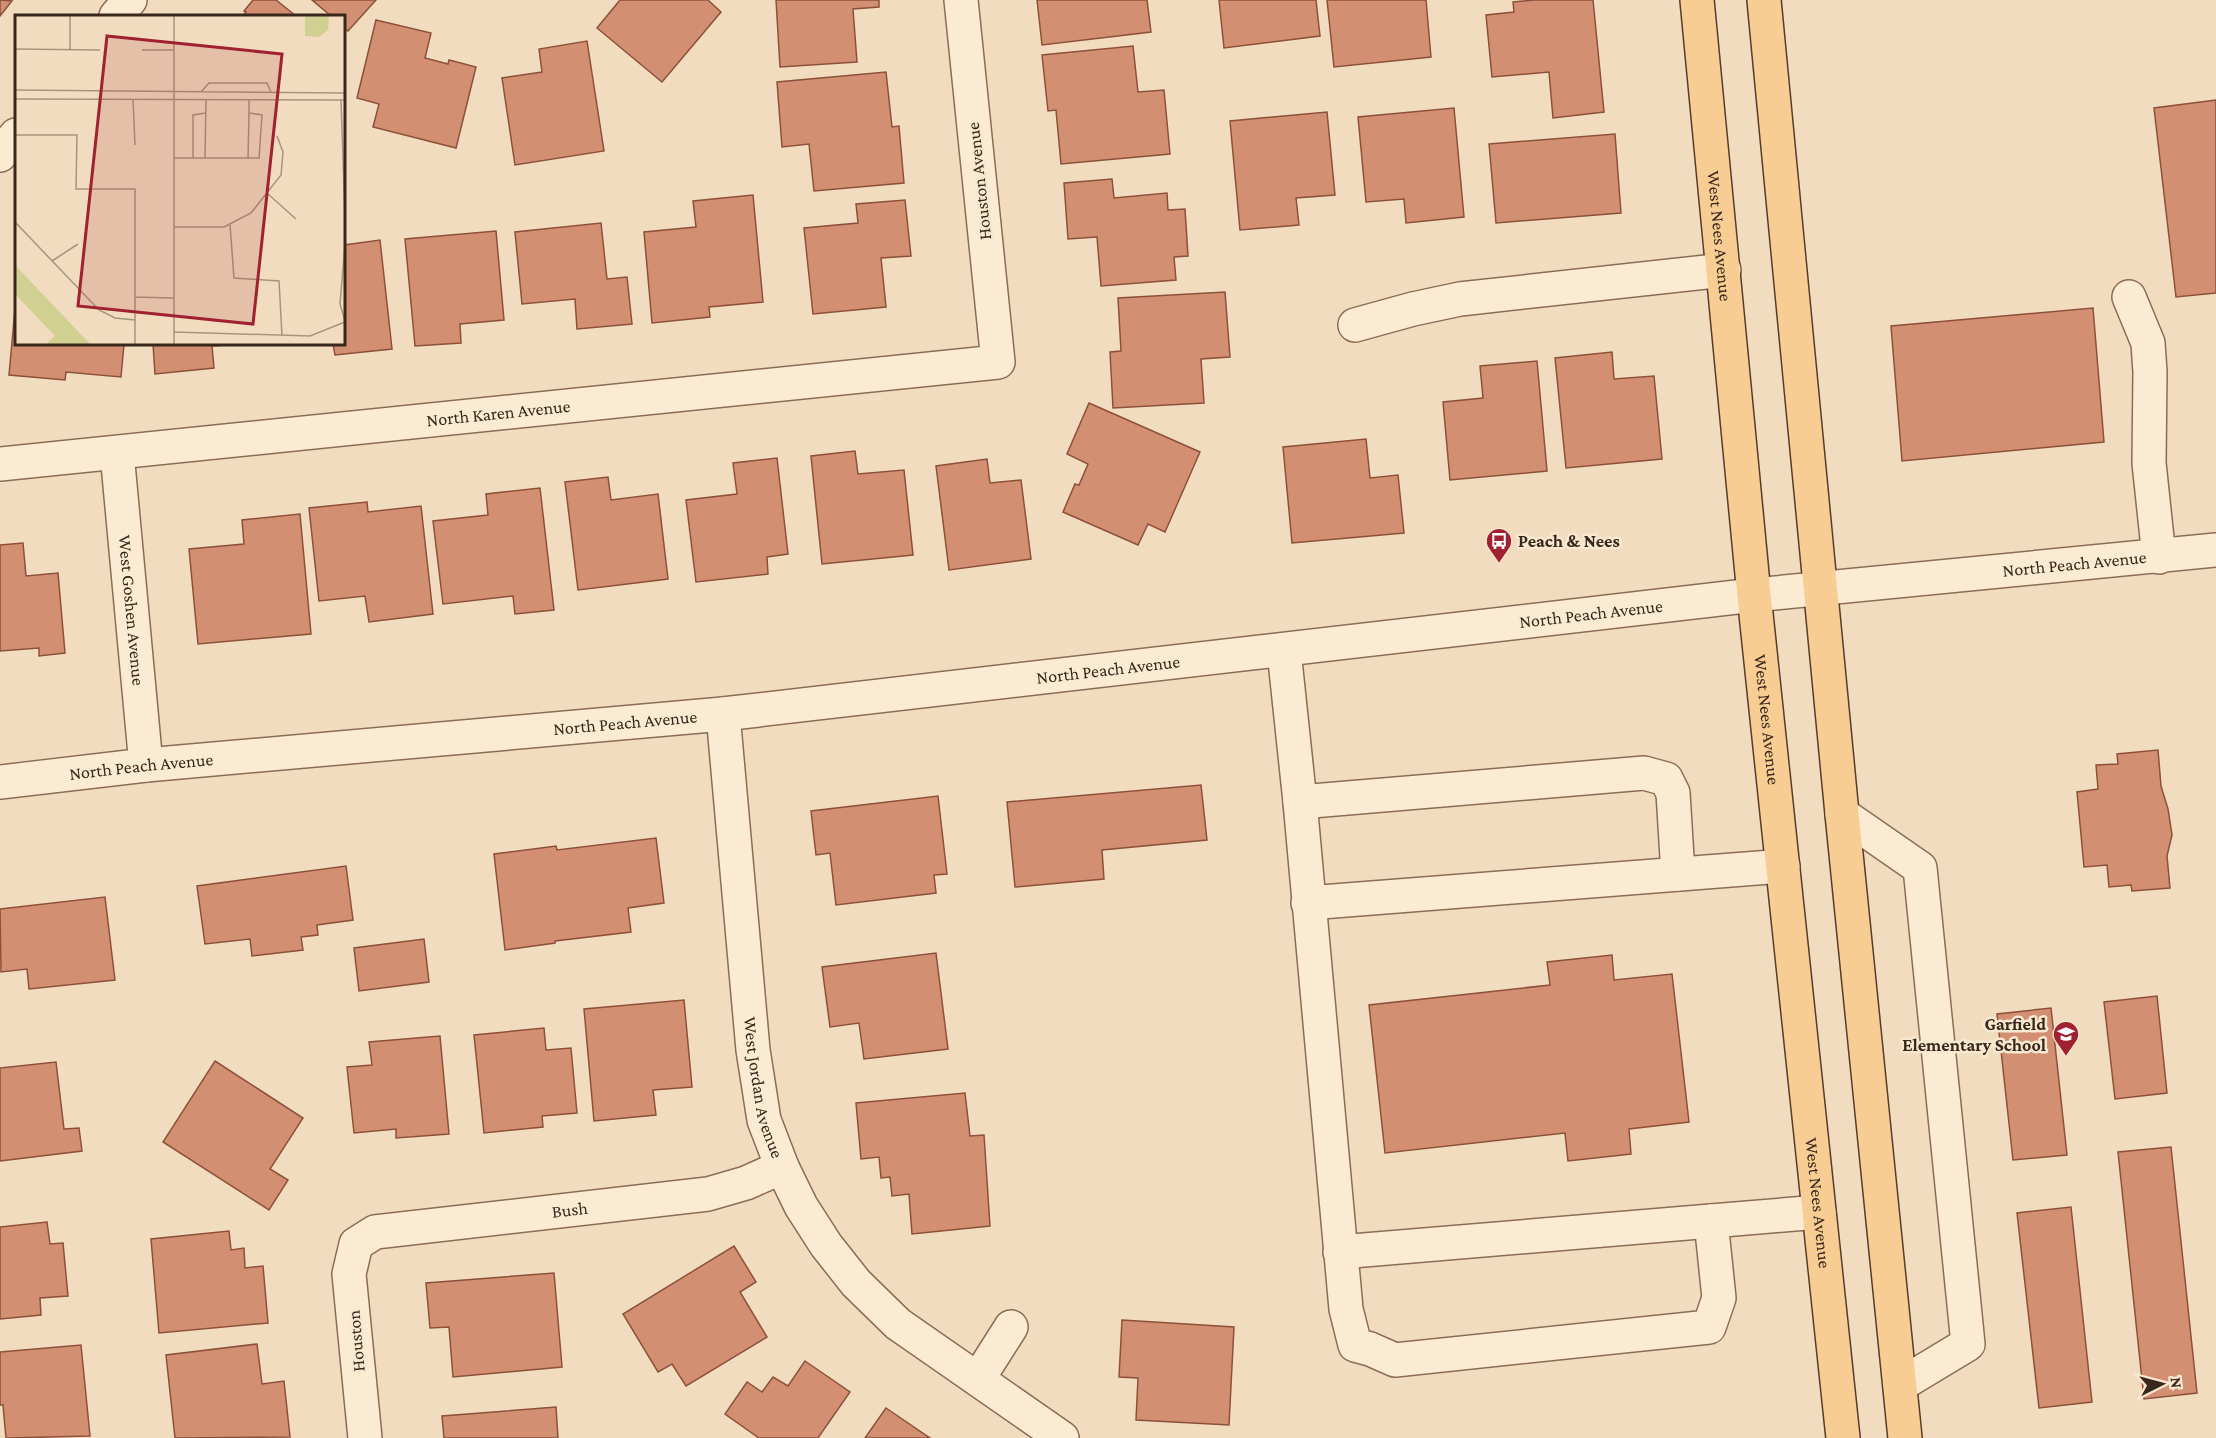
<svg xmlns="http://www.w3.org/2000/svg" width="2216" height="1438" font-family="'Crimson Pro',serif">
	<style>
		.building { fill: #d38f72; stroke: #8d513a; stroke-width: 1.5 }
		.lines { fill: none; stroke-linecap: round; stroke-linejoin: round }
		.minor-casing { stroke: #8c6c56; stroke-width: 36 }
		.major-casing { stroke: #593b2b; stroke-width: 36 }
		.minor { stroke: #fcebd3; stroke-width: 33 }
		.major { stroke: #f8cd94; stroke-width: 33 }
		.labels { text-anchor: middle; stroke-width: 5; stroke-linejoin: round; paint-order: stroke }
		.street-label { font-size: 18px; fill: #3a271c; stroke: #f8e8d0 }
		.poi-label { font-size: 18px; font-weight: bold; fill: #3a271c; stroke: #f8e8d0; text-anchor: start }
		.inset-road { fill: none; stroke: #a8947e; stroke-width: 1.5 }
		.view { fill: #a02131; fill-opacity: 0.15; stroke: #a02131; stroke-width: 3 }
		.inset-edge { fill: none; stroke: #3a271c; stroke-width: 3 }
	</style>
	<rect width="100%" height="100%" fill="#f1dcbf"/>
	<g class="building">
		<path d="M0,0L12,1L0,16Z"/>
		<path d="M253,0H276L296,16H243L246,12L244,11Z"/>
		<path d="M312,0H376L348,31L344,28V16H331Z"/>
		<path d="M620,0H708L721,12L662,82L597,28Z"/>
		<path d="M776,0H879V7L853,9L857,62L780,67Z"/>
		<path d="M1037,0H1147L1151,32L1042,45Z"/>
		<path d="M1219,0H1316L1320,36L1224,48Z"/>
		<path d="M1327,0H1426L1431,57L1334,67Z"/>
		<path d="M1534,0H1593L1604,112L1553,118L1549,72L1492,77L1486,15L1514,12L1513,2Z"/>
		<path d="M376,20L431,33L425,58L448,64L449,60L476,67L456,148L373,127L379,104L357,98Z"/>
		<path d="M587,41L604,151L515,165L502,78L542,72L539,49Z"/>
		<path d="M1133,46L1138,92L1164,90L1170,154L1061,164L1056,110L1048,111L1042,55Z"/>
		<path d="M886,72L892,127L899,126L904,183L814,191L809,144L782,147L777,82Z"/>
		<path d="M2216,100V293L2176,297L2154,108Z"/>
		<path d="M1454,108L1464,217L1406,223L1404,199L1366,202L1358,117Z"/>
		<path d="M1327,112L1335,195L1296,198L1299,225L1240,230L1230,121Z"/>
		<path d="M1615,134L1621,213L1496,223L1489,144Z"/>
		<path d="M1112,179L1114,198L1167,193L1168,210L1185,209L1188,256L1174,257L1176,280L1101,286L1097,237L1068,239L1064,183Z"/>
		<path d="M753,195L763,302L709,307L710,317L652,323L644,232L696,227L693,201Z"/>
		<path d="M905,200L911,256L881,258L886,307L813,314L804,228L858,223L856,204Z"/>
		<path d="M601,223L607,279L627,277L632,324L577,329L575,299L522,304L515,232Z"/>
		<path d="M496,231L504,320L460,324L461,343L415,346L405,239Z"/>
		<path d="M380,240L392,349L335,355L333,344H344V245Z"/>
		<path d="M1225,292L1230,357L1201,359L1204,403L1113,408L1110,352L1121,351L1118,298Z"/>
		<path d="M16,298V344H124L121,377L66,372L65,380L9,375Z"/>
		<path d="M2093,308L2104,442L1902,461L1891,326Z"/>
		<path d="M153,344H243L212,346L214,368L155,374Z"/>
		<path d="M1612,352L1614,379L1654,376L1662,459L1566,468L1555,358Z"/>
		<path d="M1537,361L1547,471L1450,480L1443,402L1483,398L1480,366Z"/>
		<path d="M1089,403L1200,452L1165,532L1148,524L1138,545L1063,512L1075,484L1079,485L1088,464L1067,454Z"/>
		<path d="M1366,439L1370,478L1398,475L1404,533L1292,543L1283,447Z"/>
		<path d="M855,451L858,474L904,470L913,555L822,564L811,456Z"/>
		<path d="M777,458L788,554L767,557L768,574L696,582L686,500L737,494L733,463Z"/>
		<path d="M987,459L990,483L1021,480L1031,559L949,570L936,466Z"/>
		<path d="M608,477L611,500L658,494L668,579L578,590L565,482Z"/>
		<path d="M540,488L554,610L515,614L513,596L443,604L433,521L488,515L486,494Z"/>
		<path d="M367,502L368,512L421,506L433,614L369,622L365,596L319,601L309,508Z"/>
		<path d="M300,514L311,634L198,644L189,549L244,544L242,520Z"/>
		<path d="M23,543L26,576L58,573L65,653L39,656V648L0,651V545Z"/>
		<path d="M2158,750L2161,786L2168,809L2172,835L2167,856L2170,888L2132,891L2131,885L2109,887L2107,865L2084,867L2077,792L2098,789L2096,765L2118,764L2117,754Z"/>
		<path d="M1201,785L1207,840L1102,850L1104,879L1015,887L1007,802Z"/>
		<path d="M938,796L947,874L934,875L936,893L836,905L830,853L816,855L811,811Z"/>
		<path d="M656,838L664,903L628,908L631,932L555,941V943L505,950L494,854L556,846L557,850Z"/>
		<path d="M346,866L353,920L317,925L318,935L301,937L303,950L252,956L250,939L205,944L197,886Z"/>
		<path d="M105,897L115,980L29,989L27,969L1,972L0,909Z"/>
		<path d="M424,939L429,982L359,991L354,948Z"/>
		<path d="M936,953L948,1049L864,1059L859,1023L830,1027L822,967Z"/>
		<path d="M1612,955L1614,980L1672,974L1689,1122L1629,1129L1631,1154L1568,1161L1565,1133L1385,1153L1369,1005L1550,985L1547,962Z"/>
		<path d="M2157,996L2167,1093L2115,1099L2104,1002Z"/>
		<path d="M684,1000L692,1087L653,1090L656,1115L594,1121L584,1009Z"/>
		<path d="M2051,1008L2067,1155L2013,1160L1997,1014Z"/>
		<path d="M544,1028L546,1050L571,1048L577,1113L542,1116L543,1127L484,1133L474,1035Z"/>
		<path d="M440,1036L449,1134L396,1138V1129L354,1133L347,1067L372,1065L369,1042Z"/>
		<path d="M215,1061L303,1118L270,1169L288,1180L269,1210L163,1142Z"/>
		<path d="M56,1062L64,1129L79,1128L82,1151L0,1161V1068Z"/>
		<path d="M965,1093L970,1136L984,1135L990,1226L912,1234L909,1194L892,1196L890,1177L881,1178L879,1157L861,1159L856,1103Z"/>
		<path d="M2171,1147L2197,1393L2144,1399L2118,1152Z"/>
		<path d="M2071,1207L2092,1402L2039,1408L2017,1213Z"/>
		<path d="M47,1222L50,1244L63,1243L68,1296L40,1298L41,1315L0,1319V1227Z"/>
		<path d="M229,1231L231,1250L244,1248L245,1268L263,1266L268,1323L159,1333L151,1239Z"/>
		<path d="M734,1246L756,1282L740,1292L767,1337L686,1386L672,1364L658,1372L623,1314Z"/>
		<path d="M554,1273L562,1367L453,1377L449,1327L430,1328L426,1283Z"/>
		<path d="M1122,1320L1234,1327L1229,1425L1136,1420L1138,1378L1119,1377Z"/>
		<path d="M257,1344L262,1384L284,1381L290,1437L175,1438L166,1355Z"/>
		<path d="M81,1345L90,1436L6,1438L3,1405H0V1352Z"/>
		<path d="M805,1361L850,1392L818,1438H759L725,1414L747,1382L762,1392L773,1377L788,1386Z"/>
		<path d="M556,1407L558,1438H444L442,1416Z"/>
		<path d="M886,1408L930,1438H865Z"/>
	</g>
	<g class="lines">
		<g class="minor-casing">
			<g id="minor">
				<path d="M116,16L130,0"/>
				<path d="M0,155L16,135"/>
				<path d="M2129,297L2148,343L2150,372L2149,463L2159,557"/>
				<path d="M1355,325L1413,309L1460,299L1724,270"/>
				<path id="s1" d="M117,453L146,765"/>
				<path id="s2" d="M0,464L998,362L961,0"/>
				<path d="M1284,651L1300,802L1346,1309L1355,1345L1370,1349L1395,1360L1709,1327L1719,1298L1711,1221L1819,1212"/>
				<path id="s3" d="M723,714L753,1050L764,1120L782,1167L801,1206L826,1245L856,1283L898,1324L1062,1438"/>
				<path id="s4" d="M0,782L146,765L723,714L1754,595L2216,550"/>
				<path d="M1300,802L1644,773L1666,779L1673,793L1678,874"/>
				<path d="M1842,814L1920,868L1968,1344L1900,1385"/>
				<path d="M1308,903L1783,866"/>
				<path d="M1340,1252L1711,1221"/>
				<path d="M978,1379L1011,1327"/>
				<path id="s5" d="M365,1438L349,1274L356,1244L375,1232L708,1194L746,1183L782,1167"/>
			</g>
		</g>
		<g class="major-casing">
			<g id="major">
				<path id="s6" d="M1697,0L1754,595L1843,1438"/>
				<path d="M1764,0L1842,814L1905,1438"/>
			</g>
		</g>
		<use href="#minor" class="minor"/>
		<use href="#major" class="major"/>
	</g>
	<defs>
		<g id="bus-pin" transform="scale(1.35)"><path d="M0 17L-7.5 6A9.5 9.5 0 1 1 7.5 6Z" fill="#a02131" stroke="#f8e8d0"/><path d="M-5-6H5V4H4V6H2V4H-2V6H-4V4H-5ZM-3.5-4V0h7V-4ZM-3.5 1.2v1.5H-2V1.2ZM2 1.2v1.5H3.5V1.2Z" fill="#fff"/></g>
		<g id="school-pin" transform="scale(1.35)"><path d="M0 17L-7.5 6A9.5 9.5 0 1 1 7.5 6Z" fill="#a02131" stroke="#f8e8d0"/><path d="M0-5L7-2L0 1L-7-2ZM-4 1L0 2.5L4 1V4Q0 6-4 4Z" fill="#fff"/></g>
	</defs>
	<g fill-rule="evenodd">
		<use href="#bus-pin" x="1499" y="541"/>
		<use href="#school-pin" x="2066" y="1034"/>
	</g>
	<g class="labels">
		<g class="street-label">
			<text transform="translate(979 181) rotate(-96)" y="6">Houston Avenue</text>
			<text dy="6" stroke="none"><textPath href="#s6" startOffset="237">West Nees Avenue</textPath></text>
			<text dy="6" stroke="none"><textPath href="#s2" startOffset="501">North Karen Avenue</textPath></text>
			<text dy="6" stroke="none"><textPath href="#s4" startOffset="2086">North Peach Avenue</textPath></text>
			<text dy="6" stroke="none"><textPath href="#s1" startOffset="158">West Goshen Avenue</textPath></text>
			<text dy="6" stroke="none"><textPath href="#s4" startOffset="1600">North Peach Avenue</textPath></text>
			<text dy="6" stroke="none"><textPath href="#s4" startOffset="1114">North Peach Avenue</textPath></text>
			<text dy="6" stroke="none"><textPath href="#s6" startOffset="723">West Nees Avenue</textPath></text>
			<text dy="6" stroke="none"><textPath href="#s4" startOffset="628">North Peach Avenue</textPath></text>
			<text dy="6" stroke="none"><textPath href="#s4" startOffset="142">North Peach Avenue</textPath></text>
			<text dy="6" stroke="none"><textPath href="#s3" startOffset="376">West Jordan Avenue</textPath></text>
			<text dy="6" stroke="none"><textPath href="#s6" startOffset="1209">West Nees Avenue</textPath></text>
			<text dy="6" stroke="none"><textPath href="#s5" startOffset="414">Bush</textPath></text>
			<text transform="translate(356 1341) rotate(-95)" y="6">Houston</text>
		</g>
		<g class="poi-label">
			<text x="1518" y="547">Peach &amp; Nees</text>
			<text x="2046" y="1030" text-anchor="end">Garfield<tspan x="2046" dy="21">Elementary School</tspan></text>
		</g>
	</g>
	<g transform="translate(15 15)">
		<rect width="330" height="330" fill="#f1dcbf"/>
		<path d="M290,1H314L313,15L304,22L290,21ZM0,250L75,329H31L40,321L0,279Z" fill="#d0d092"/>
		<path class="inset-road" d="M0,34L85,35M55,34V1M127,35H159M0,75L330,78M186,77L194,68H252L256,77M0,84L330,85M118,84L120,130M326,85L330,201M0,120H62L61,174H120V329M159,143H244L247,100L234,98V85M178,143V100L191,98M190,143L191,85M233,144L234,98M253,179L281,204M0,207L84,295L100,303L120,305M215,210L219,263L264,266L267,321M159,212H209L236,198L266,160L268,137L262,121M37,246L63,229M120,282L158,283M330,306L325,289L330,230M159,317L295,321L330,307M159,329V1"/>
		<path class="view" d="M92,21L267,39L238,309L63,291Z"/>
		<rect width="330" height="330" class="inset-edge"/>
	</g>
	<g transform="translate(2162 1384) rotate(84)" stroke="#f8e8d0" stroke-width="4.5" paint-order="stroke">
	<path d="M0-4.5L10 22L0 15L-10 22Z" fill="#3a271c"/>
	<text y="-9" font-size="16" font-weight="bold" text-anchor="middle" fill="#3a271c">N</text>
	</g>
</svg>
